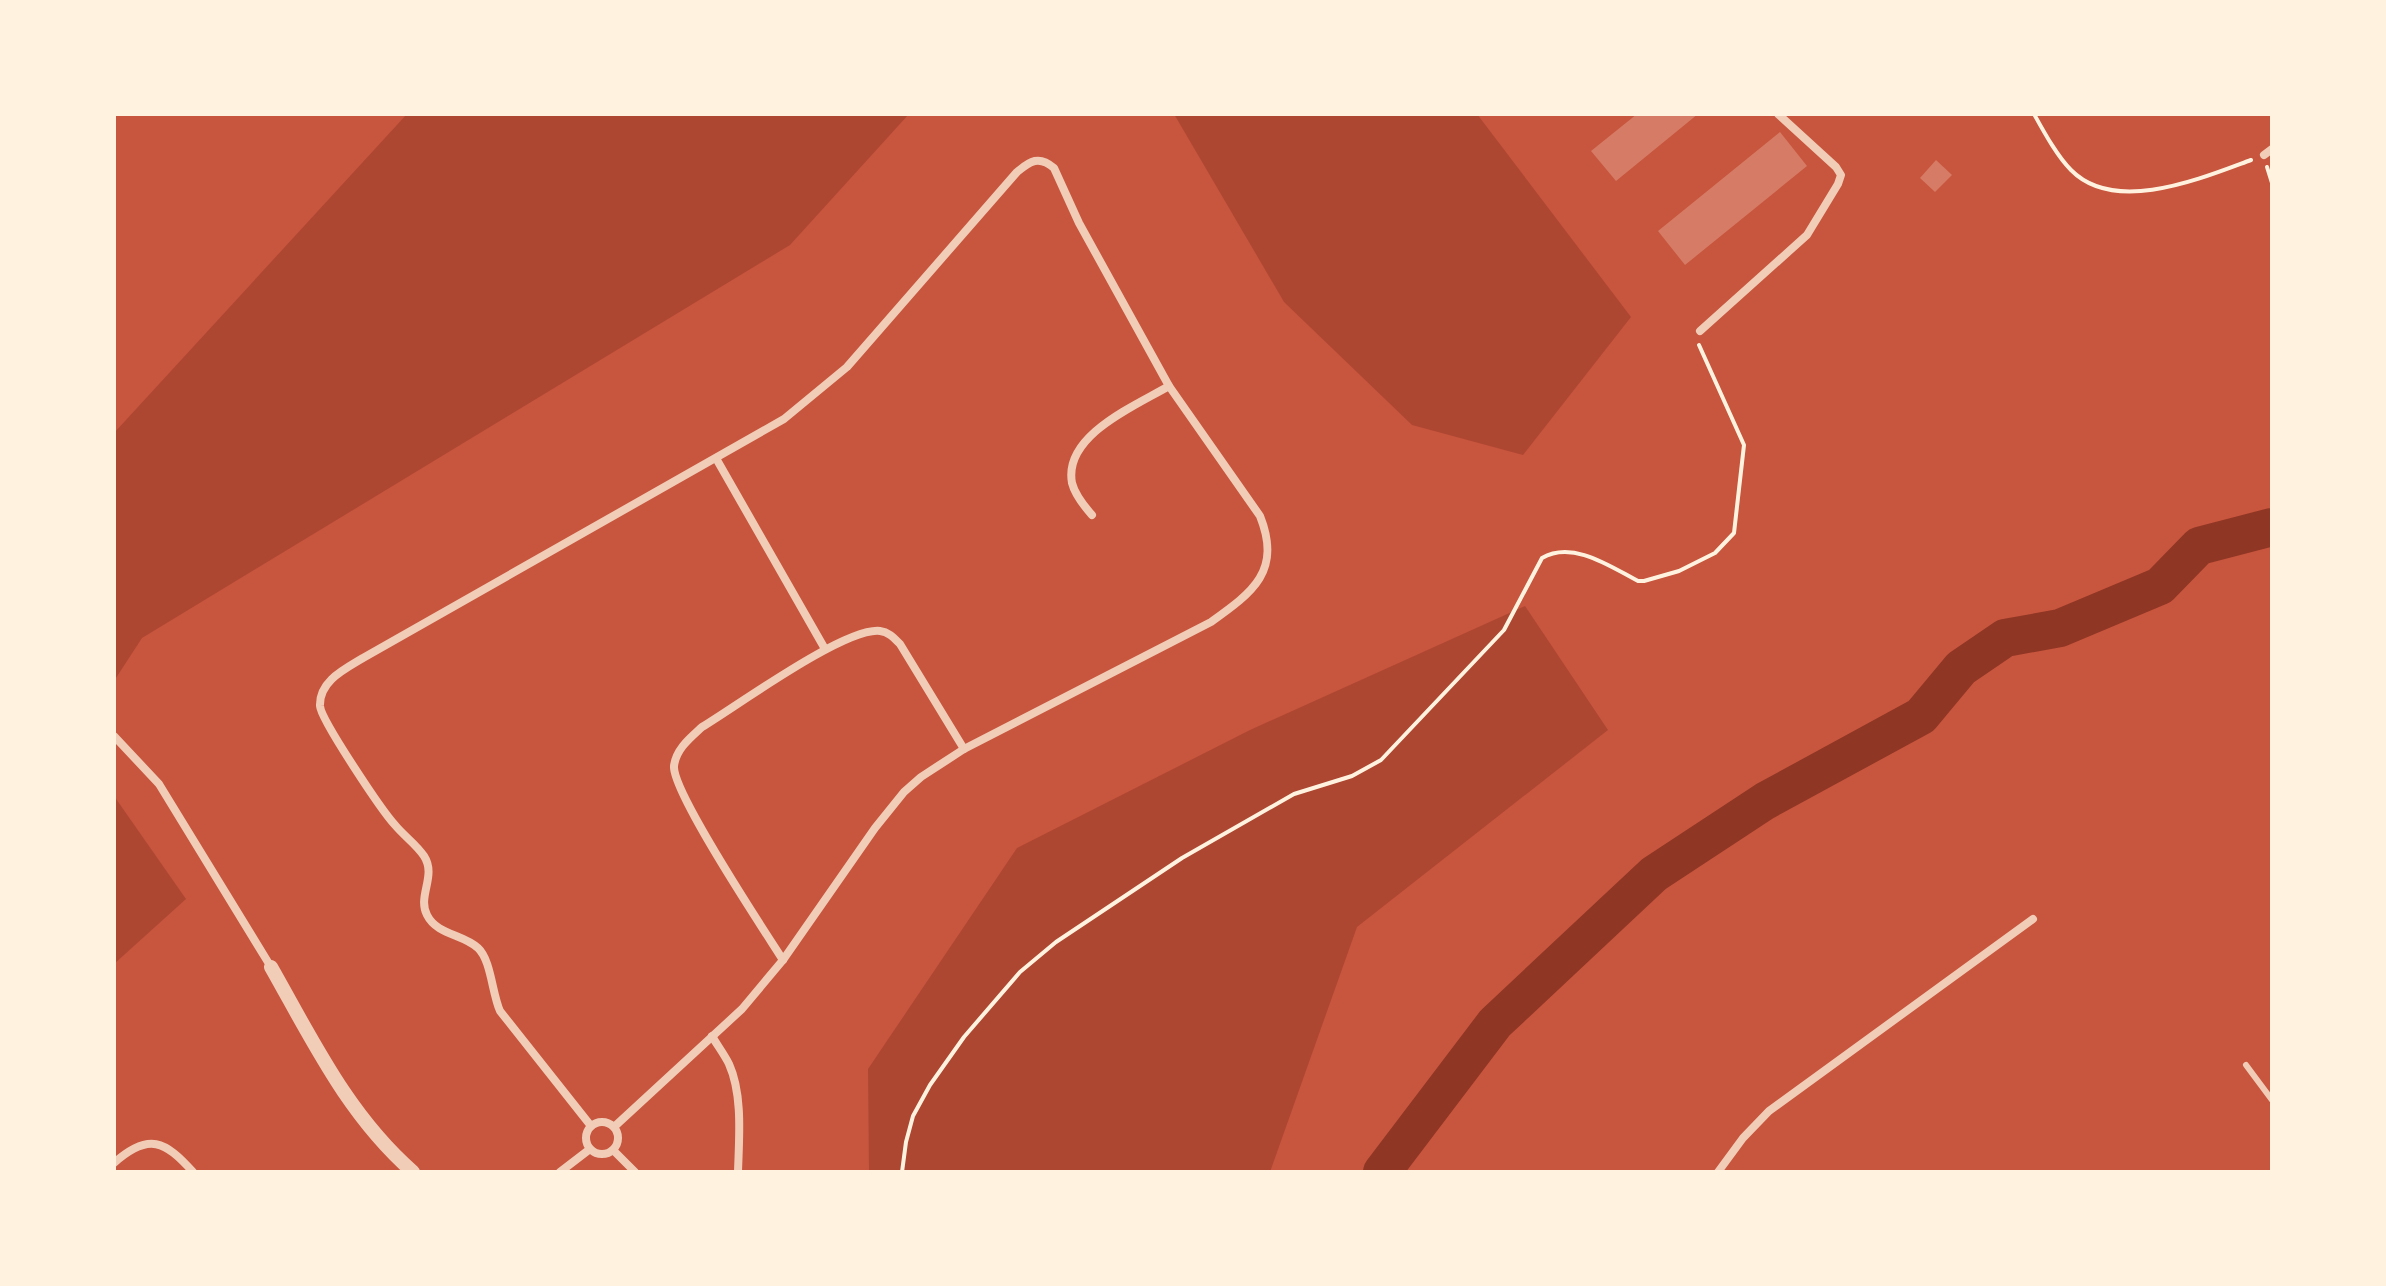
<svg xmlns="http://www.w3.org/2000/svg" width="2386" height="1286" font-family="Roboto,sans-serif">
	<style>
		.green { fill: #ae4732 }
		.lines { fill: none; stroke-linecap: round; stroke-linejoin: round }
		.river { stroke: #8f3625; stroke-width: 38 }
		.building { fill: #d67c66 }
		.path { stroke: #fff3e0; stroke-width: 4 }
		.service { stroke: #f1ccb7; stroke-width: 6 }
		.minor { stroke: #f1ccb7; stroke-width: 8 }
		.tertiary { stroke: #f1ccb7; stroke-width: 14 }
	</style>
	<rect width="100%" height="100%" fill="#c8553d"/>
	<g class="green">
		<path d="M407,114H909L790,245L142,638L114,681V433Z"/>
		<path d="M1174,114H1477L1631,317L1523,455L1412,425L1284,302Z"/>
		<path d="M1525,606L1608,730L1357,927L1270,1172H869L868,1069L1017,848L1250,730Z"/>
		<path d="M114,796L186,899L114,964Z"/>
	</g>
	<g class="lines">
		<path class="river" d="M1382,1172L1495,1023L1654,874L1765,801L1921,716L1961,668L2005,638L2060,628L2160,586L2199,546L2272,527"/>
	</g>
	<g class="building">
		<path d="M1637,114H1698L1616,181L1591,151Z"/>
		<path d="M1780,132L1807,166L1685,265L1658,231Z"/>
		<path d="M1936,160L1952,175L1935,192L1920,178Z"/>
	</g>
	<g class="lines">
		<g class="path">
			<path d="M2034,114C2044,132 2057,156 2071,170C2115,215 2202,178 2251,160"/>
			<path d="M2267,167L2272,183"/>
			<path d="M902,1172L906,1142L913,1116L930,1085L964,1037L1020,972L1056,942L1182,858L1294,794L1352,776L1381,760L1504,630L1542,558C1573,540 1611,567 1638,581H1644L1679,571L1715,553L1734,533L1744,445L1699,345"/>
		</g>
		<path class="service" d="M2246,1065L2272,1100"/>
		<g class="minor">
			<path d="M2264,155L2272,149"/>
			<path d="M1700,331L1807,235L1838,184L1841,175L1836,167L1778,114"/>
			<path d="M717,460L825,649"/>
			<path d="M1092,515C1084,506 1075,495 1072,483C1063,435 1137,405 1169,386"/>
			<path d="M114,736L159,784L271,967"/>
			<path d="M783,960C764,930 672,792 674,766C676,749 690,738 702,727C737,706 845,627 880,631C889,632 894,638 900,644L964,749"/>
			<path d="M712,1036C717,1045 724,1054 729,1064C743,1095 739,1138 738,1172"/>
			<circle cx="602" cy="1138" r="16"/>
			<path d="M591,1126L500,1011C492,993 491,960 478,948C463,934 437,935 427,915C417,896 437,876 424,856C416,844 404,836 395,825C382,811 321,720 320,706C319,681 345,669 363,658L784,419L847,367L1017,172C1030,161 1039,155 1054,168L1079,223L1169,386L1260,516C1282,571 1253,592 1211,622L964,749L921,777L904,792L875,828L783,960L742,1009L614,1127"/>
			<path d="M613,1150L635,1172"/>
			<path d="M114,1163C149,1132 165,1141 193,1172"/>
			<path d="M560,1172L590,1149"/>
			<path d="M1718,1172L1743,1138L1769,1111L2033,919"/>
		</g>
		<path class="tertiary" d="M271,967C313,1041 348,1115 413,1172"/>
	</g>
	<rect width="2386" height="1286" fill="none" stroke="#fff3e0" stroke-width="232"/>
</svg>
